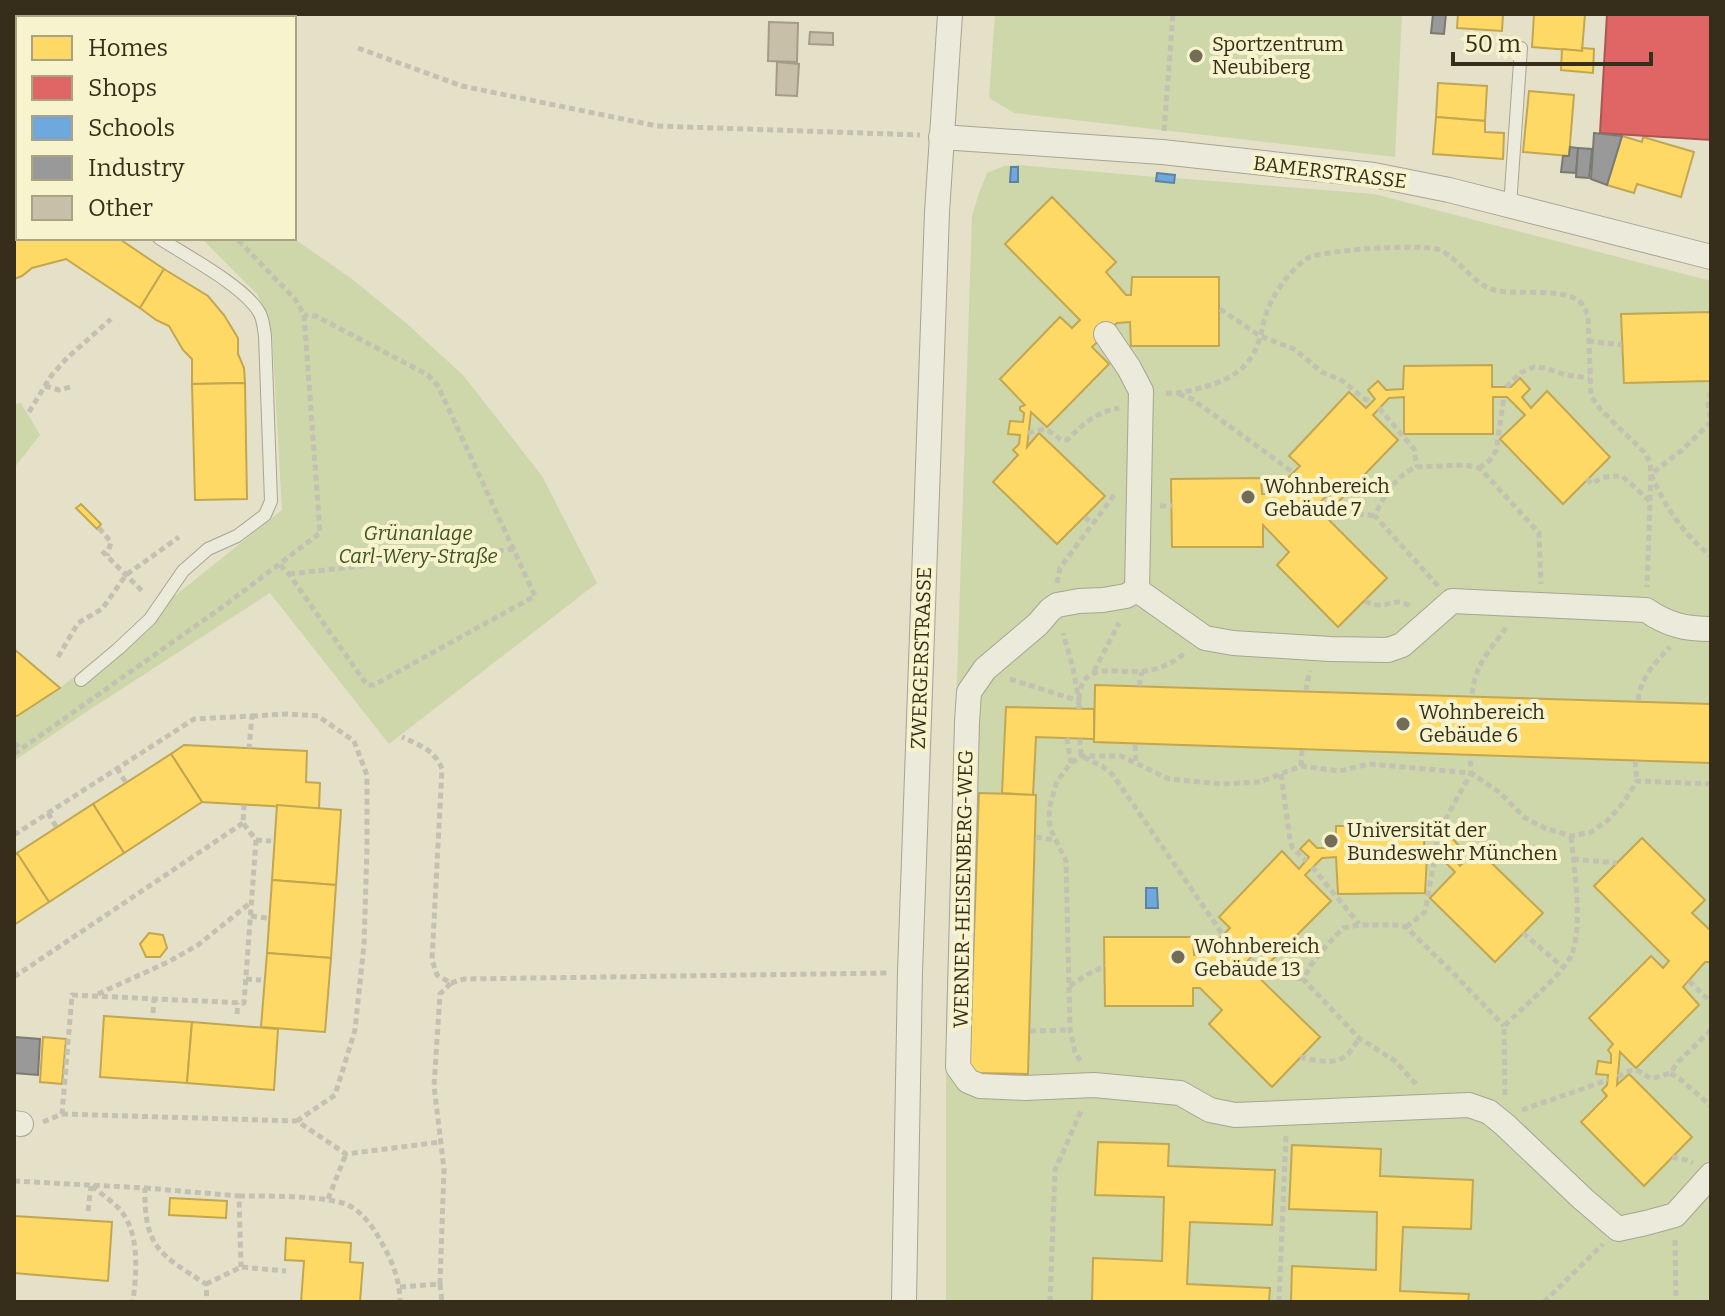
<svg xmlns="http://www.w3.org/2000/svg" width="1725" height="1316" font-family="Bitter,serif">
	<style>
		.green { fill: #cdd7a9 }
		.homes { fill: #ffd966; stroke: #c3a650; stroke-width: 2 }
		.shops { fill: #e06666; stroke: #ad5550; stroke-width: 2 }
		.schools { fill: #6fa8dc; stroke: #5e83a2; stroke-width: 2 }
		.industry { fill: #999; stroke: #7b7973; stroke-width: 2 }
		.building { fill: #c8bfa9; stroke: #a49c88; stroke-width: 2 }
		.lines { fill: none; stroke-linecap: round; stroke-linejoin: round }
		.lane-casing { stroke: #a8a492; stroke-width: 14 }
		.street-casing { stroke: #a8a492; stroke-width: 26 }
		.path { stroke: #c3c1b2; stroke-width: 5; stroke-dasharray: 6 4; stroke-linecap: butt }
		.lane { stroke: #ebeadb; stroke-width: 12 }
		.street { stroke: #ebeadb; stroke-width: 24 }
		.poi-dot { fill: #736d58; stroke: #f7f3cc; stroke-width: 3 }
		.labels { text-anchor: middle; stroke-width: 8; stroke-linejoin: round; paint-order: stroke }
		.poi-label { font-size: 20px; fill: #362e1b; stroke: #f7f3cc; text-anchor: start }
		.street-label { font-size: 20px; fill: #362e1b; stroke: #f7f3cc }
		.park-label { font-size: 20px; font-style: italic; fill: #3d5420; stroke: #f7f3cc }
	</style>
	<rect width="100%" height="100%" fill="#e4e1c8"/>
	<g class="green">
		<path d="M995,14H1402L1395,157L1014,113L989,98Z"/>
		<path d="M1018,165L1156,177L1157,180L1175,178L1374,194L1711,281V1302H946V1020L972,216L979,193L987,173L1004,166Z"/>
		<path d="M201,238H293L352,279L406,323L463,375L542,476L597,583L389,744L270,593L83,714L14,761V714L60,688L282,510L272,333L258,295Z"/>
		<path d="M21,403L40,435L14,468V404Z"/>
	</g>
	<g class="homes">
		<path d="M1458,14H1503L1502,31L1457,28Z"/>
		<path d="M1534,14H1585L1582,51L1532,47Z"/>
		<path d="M1582,48L1594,49L1593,73L1561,70L1562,49L1582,51Z"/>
		<path d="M1438,83L1487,86L1485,121L1436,117Z"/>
		<path d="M1529,91L1574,95L1569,156L1523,152Z"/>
		<path d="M1436,117L1485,121V132L1504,133L1503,159L1433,154Z"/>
		<path d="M1622,136L1642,142L1643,137L1694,152L1681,197L1637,184L1634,193L1607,185Z"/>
		<path d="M1052,197L1116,262L1106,272L1126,295H1131L1132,277H1219V346H1131L1130,322L1117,323L1092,347L1109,364L1047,427L1031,412L1027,447L1039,433L1105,496L1057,544L993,482L1018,455L1013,450L1019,444L1020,435L1008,434L1010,421L1023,422L1024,413L1020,410V407L1025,405L1000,379L1060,317L1072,328L1080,320L1005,244Z"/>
		<path d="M18,229V238H118L164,269L140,308L66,259L32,268L22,276L14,279V231Z"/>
		<path d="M164,269L208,296L224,315L238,338V354L244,368L245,383L192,384V359L183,350L169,326L156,320L140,308Z"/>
		<path d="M1711,312V381L1624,383L1621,314Z"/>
		<path d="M1492,365V387H1511L1520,378L1530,389L1522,397L1531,408L1547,391L1610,457L1563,504L1500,439L1525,415L1507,397H1493V434H1404V397L1389,398L1373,415L1398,440L1337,503L1328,494L1316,507L1387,578L1338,627L1277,565L1289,552L1263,525V547H1172L1171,479L1261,478L1262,494H1271L1300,466L1289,456L1349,392L1366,408L1375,399L1368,390L1378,381L1386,390L1403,389L1404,366Z"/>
		<path d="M245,383L247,499L195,500L192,384Z"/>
		<path d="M81,504L101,524L97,529L76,508Z"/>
		<path d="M14,649L60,688L17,716L14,714Z"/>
		<path d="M1095,685L1711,704V763L1094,742Z"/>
		<path d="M1006,707L1094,709V739L1036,737L1033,795L1002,793Z"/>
		<path d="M184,745L307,751L306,782L320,783L319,809L202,802L171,754Z"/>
		<path d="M171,754L202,802L124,853L93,804Z"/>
		<path d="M979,793L1036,795L1028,1074L969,1073Z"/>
		<path d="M93,804L124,853L49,902L17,853Z"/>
		<path d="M277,805L341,810L336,885L272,880Z"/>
		<path d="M1336,826H1425L1424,848H1441L1452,838L1461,848L1453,857L1460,866L1477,849L1543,913L1495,962L1430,898L1455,872L1440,857H1427L1425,893L1338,894L1336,857L1322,858L1305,875L1331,901L1269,963L1257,950L1245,964L1320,1037L1272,1087L1209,1024L1222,1010L1200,988H1193V1006H1105L1104,937H1193L1194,955H1203L1230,928L1219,917L1282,851L1299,869L1309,857L1300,849L1309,840L1317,848H1336Z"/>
		<path d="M1642,838L1705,900L1692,913L1711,931V962H1705L1683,987L1699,1005L1636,1068L1620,1052L1617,1085L1629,1074L1692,1137L1644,1186L1581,1122L1607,1096L1602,1090L1607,1085L1608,1075L1596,1074L1598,1061L1611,1063V1054L1608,1050L1613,1044L1589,1018L1651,956L1663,968L1669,961L1594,886Z"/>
		<path d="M17,853L49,902L14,925V856Z"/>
		<path d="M272,880L336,885L331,958L267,953Z"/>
		<path d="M149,933L163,935L167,948L160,957H146L140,944Z"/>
		<path d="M267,953L331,958L325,1032L261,1027Z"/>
		<path d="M104,1016L192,1022L187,1083L100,1077Z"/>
		<path d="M192,1022L278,1029L274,1090L187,1083Z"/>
		<path d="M43,1037L66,1039L62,1084L40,1082Z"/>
		<path d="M1098,1142L1169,1144L1168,1166L1275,1170L1272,1225L1190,1222L1187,1284L1270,1288L1269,1302H1092L1093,1258L1162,1261L1164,1197L1095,1195Z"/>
		<path d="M1292,1145L1381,1149L1380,1176L1473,1180L1471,1229L1403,1227L1400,1291L1469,1294L1468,1302H1291L1292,1266L1376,1270L1377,1212L1289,1209Z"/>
		<path d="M170,1198L227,1201L226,1218L169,1215Z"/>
		<path d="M14,1216L112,1222L108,1281L14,1273Z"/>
		<path d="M286,1238L351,1243L350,1262L363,1263L360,1302H301L304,1261L285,1260Z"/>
	</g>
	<path class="shops" d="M1607,14H1711V140L1600,133Z"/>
	<g class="schools">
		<path d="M1011,167H1018V182H1010Z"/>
		<path d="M1157,173L1175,175L1174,183L1156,181Z"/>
		<path d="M1146,888H1157L1158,908H1146Z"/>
	</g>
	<g class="industry">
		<path d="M1433,14H1446L1444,34L1431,33Z"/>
		<path d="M1594,133L1622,136L1607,185L1591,179Z"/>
		<path d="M1570,147L1578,148L1576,173L1561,172L1563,156H1569Z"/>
		<path d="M1578,148L1592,149L1589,178L1576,177Z"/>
		<path d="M15,1037L40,1039L38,1075L14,1073Z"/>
	</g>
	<g class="building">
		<path d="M769,22L798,23L797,62L768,61Z"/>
		<path d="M810,32L833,33V45L809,44Z"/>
		<path d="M777,62L799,64L797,96L776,95Z"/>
	</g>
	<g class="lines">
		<g class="lane-casing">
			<g id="lane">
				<path d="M14,133L18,136"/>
				<path d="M1510,206L1521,48"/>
				<path d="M81,680L118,649L150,619L183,571L208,549L237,536L265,515L271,501L265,336C264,329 263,318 259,312C244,286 185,255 159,238"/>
			</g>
		</g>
		<g class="street-casing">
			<g id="street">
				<path d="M941,137L1162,152L1374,175L1449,190L1711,257"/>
				<path d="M1106,334L1129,368L1141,391L1137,590"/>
				<path d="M1711,629C1685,629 1668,625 1646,610L1452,601L1402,645L1388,650L1330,649L1233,643L1205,638L1137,590L1126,596L1103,600L1079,601L1057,605L1050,610L1038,624L985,669L969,692L967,722L958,1067L968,1081L980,1086L1025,1088L1094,1085L1180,1093L1210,1110L1235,1115L1469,1105L1489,1112L1505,1125L1583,1199L1618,1229L1646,1223L1675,1215L1711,1175"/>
				<path d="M14,1123L21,1124"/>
				<path d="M904,1302L910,972L937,212L950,14"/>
			</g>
		</g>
		<g class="path">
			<path d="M358,48L462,86L657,126L920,135"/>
			<path d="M14,95L18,97"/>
			<path d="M1164,131L1173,14"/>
			<path d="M1220,309L1260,336L1294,349L1322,372L1343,381L1363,398L1372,402"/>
			<path d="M1588,341L1622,345"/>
			<path d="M45,386L59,390L74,386"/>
			<path d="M1506,387L1522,372L1534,367L1546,368L1565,375L1589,378"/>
			<path d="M1711,392L1708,405L1710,413V423L1681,451L1651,474C1665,507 1683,534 1711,556"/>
			<path d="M1166,393C1180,394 1193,390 1207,386C1229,380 1249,368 1257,346C1262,334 1263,322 1267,311C1273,294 1292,267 1308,258C1322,250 1425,243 1440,250C1460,260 1473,284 1494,290C1516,296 1567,286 1582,304C1585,308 1586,312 1588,315L1591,396L1600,409L1644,452L1650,462L1651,474L1647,587"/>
			<path d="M1179,394L1192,399L1294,473"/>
			<path d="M1379,408L1414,449L1417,467"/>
			<path d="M29,412L51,376L67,358L111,319"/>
			<path d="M1028,433C1046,428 1047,428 1061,440H1067C1083,424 1096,412 1119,408"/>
			<path d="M1479,468L1490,460L1496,451L1504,397"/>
			<path d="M1587,479L1592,484C1602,476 1610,476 1622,476L1651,502"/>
			<path d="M1322,501C1348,524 1347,510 1375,516"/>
			<path d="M1160,506H1172"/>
			<path d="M1085,517L1092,524"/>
			<path d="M99,528L111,542L107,556"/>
			<path d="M102,551L143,592"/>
			<path d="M280,565L289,574L367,685H374L535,596L438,386L428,375L316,316L304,315"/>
			<path d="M289,574L514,549"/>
			<path d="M1057,583L1060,568L1114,495"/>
			<path d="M1438,586L1375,516C1382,498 1398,473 1417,467L1465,465L1479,468L1489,478L1539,533L1541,584"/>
			<path d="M1365,601C1369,603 1373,605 1378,605C1391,606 1395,597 1410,606"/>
			<path d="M58,657L78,623L102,609L126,575L179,537"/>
			<path d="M1094,671L1119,623"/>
			<path d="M1010,679L1079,701L1073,668L1063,633"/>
			<path d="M1139,686L1142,672"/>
			<path d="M1306,691L1307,681L1311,671"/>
			<path d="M1472,694C1475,665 1489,651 1506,628"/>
			<path d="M1638,700C1641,677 1654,664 1670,647"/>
			<path d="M1079,709C1077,656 1111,675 1145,671C1161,669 1173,663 1185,653"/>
			<path d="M252,716L287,714L318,716L354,741L367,775V848L364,944L355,1030L335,1095L297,1121"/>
			<path d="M1067,738L1071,763"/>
			<path d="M1080,739L1081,756L1102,766L1113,775L1223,935"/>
			<path d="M14,743L21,749"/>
			<path d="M1135,745L1136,762"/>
			<path d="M14,754L228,603L320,533L304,315L295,299L236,238"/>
			<path d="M1635,761L1637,781"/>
			<path d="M1301,766L1302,750"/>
			<path d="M117,768L126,783"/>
			<path d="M1281,774L1290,840L1292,847L1306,861"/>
			<path d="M48,813L57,828"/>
			<path d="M14,835L194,719L252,716L249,748"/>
			<path d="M1036,837L1054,840"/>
			<path d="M256,840L271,841"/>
			<path d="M1436,848L1439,831L1471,773L1470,756"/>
			<path d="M1573,859L1617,863"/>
			<path d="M1312,867L1359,924"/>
			<path d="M251,916L267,918"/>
			<path d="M1406,927L1425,912L1435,857"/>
			<path d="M1523,933L1563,967"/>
			<path d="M1250,959C1268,975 1280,977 1303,979"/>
			<path d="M14,977L243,823"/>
			<path d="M246,979L261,980"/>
			<path d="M1689,981L1711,1002"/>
			<path d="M451,983L464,979L889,973"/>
			<path d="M1070,986L1088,974L1105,966"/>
			<path d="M98,994L168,962L198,945L250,903"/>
			<path d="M153,1013L154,999"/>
			<path d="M237,1014L238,1003"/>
			<path d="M1711,1030L1679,1061L1670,1073L1680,1079L1711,1106"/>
			<path d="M1030,1031L1070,1030"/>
			<path d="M1300,1057C1314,1060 1335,1066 1347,1055C1352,1050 1356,1043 1359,1038"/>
			<path d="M1080,1061L1075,1052L1070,1030L1066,861L1050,828L1049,809L1057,781L1071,763L1081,756H1121L1169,779L1222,784L1260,782L1301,766L1340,771L1369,764L1471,773L1499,792L1525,818L1545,828L1571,836L1591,832L1607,821L1623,803L1637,781L1711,784"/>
			<path d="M1618,1077C1633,1067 1636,1068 1651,1079L1670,1073"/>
			<path d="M1416,1084L1395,1061L1359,1038L1303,979L1311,965L1327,945L1343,928L1360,925H1400L1406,927L1453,973L1504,1026"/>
			<path d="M1505,1095L1504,1026C1519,1011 1566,971 1572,954C1583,923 1574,869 1571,836"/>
			<path d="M1522,1110L1608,1080"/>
			<path d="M62,1114L297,1121L346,1154L440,1142"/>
			<path d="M43,1122L62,1114L72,995L244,1003L256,840L243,823L244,805"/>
			<path d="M1672,1157L1686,1160L1693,1163"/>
			<path d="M14,1181L145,1188C144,1247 159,1254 206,1284L207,1302"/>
			<path d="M92,1186C102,1195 117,1204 124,1215C140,1240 136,1275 133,1302"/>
			<path d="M145,1188L239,1196L241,1267"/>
			<path d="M239,1196C264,1196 329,1195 350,1206C366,1215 377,1233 385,1249C394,1265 400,1283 400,1302"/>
			<path d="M328,1199L346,1154"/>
			<path d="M88,1211L91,1186"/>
			<path d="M1675,1240L1676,1302"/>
			<path d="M206,1284L241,1267L286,1271"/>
			<path d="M440,1284L442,1302"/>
			<path d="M400,1287L440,1284L444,1169L434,1086L440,994L451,983L437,975L432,960L442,769C435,750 419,745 402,737"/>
			<path d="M1050,1302L1055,1170L1082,1109"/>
			<path d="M1279,1302L1286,1134"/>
			<path d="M1544,1302L1603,1244"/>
		</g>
		<use href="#lane" class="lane"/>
		<use href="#street" class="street"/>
	</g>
	<g class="poi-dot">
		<circle cx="1196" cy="56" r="8"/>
		<circle cx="1248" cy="497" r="8"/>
		<circle cx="1403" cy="724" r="8"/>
		<circle cx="1331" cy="841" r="8"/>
		<circle cx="1178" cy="957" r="8"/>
	</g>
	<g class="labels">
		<g class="poi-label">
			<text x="1212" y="51">Sportzentrum<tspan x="1212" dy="23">Neubiberg</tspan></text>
			<text x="1264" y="493">Wohnbereich<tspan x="1264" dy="23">Gebäude 7</tspan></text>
			<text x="1419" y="719">Wohnbereich<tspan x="1419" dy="23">Gebäude 6</tspan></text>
			<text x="1347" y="837">Universität der<tspan x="1347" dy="23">Bundeswehr München</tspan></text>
			<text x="1194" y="953">Wohnbereich<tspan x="1194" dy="23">Gebäude 13</tspan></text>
		</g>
		<g class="street-label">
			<text transform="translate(1330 172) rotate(7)" y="7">BAMERSTRASSE</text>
			<text transform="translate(921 658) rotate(-88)" y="7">ZWERGERSTRASSE</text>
			<text transform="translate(963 889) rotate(-89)" y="7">WERNER-HEISENBERG-WEG</text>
		</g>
		<g class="park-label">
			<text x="418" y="540">Grünanlage<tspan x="418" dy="23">Carl-Wery-Straße</tspan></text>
		</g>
	</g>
	<rect width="1725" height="1316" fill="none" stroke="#362e1b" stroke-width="32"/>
	<rect x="16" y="16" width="280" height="224" fill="#f7f3cc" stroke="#aaa485" stroke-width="2"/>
	<rect x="32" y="36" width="40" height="24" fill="#ffd966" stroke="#aaa485" stroke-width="2"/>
	<text x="88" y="56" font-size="24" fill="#362e1b">Homes</text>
	<rect x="32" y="76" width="40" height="24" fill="#e06666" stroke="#aaa485" stroke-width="2"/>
	<text x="88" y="96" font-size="24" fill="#362e1b">Shops</text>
	<rect x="32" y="116" width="40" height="24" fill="#6fa8dc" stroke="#aaa485" stroke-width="2"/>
	<text x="88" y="136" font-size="24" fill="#362e1b">Schools</text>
	<rect x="32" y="156" width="40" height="24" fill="#999999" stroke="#aaa485" stroke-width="2"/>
	<text x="88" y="176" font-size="24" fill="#362e1b">Industry</text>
	<rect x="32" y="196" width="40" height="24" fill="#c8bfa9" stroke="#aaa485" stroke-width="2"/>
	<text x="88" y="216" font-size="24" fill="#362e1b">Other</text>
	<path d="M1453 52v12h198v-12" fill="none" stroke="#362e1b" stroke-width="4"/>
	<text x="1465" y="52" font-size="24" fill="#362e1b" stroke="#f7f3cc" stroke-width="6" paint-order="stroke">50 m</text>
</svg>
